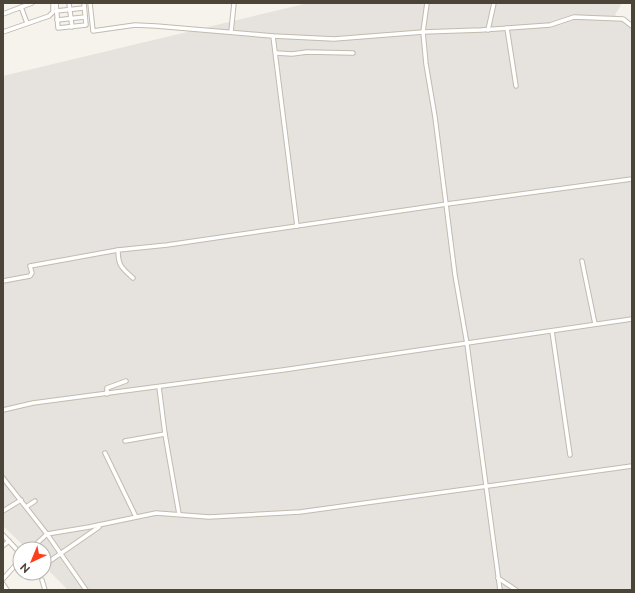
<svg xmlns="http://www.w3.org/2000/svg" width="635" height="593" font-family="Raleway,sans-serif">
	<style>
		.industrial { fill: #e6e2dd }
		.lines { fill: none; stroke-linecap: round; stroke-linejoin: round }
		.minor-casing { stroke: #c2bbae; stroke-width: 5.5 }
		.minor { stroke: #fff; stroke-width: 3.5 }
	</style>
	<rect width="100%" height="100%" fill="#f6f3ec"/>
	<path class="industrial" d="M308,3H622L615,15L632,26V590H68L44,566V549H27L3,526V76Z"/>
	<g class="lines">
		<g class="minor-casing">
			<g id="minor">
				<path d="M56,3L58,28L86,25L84,3"/>
				<path d="M69,3L72,27"/>
				<path d="M90,3L93,31L135,25L156,26L273,36L334,39L423,32L481,30L550,25L574,17L623,19L632,26"/>
				<path d="M427,3L423,32L426,64L435,117L455,275L467,344L500,590"/>
				<path d="M21,7L27,23"/>
				<path d="M56,11L84,8"/>
				<path d="M3,14L32,3"/>
				<path d="M57,20L85,17"/>
				<path d="M507,28L516,86"/>
				<path d="M488,30L494,3"/>
				<path d="M3,32L49,16L53,12V3"/>
				<path d="M231,32L234,3"/>
				<path d="M273,36L297,226"/>
				<path d="M276,53L292,54L307,52L353,53"/>
				<path d="M118,250C118,266 122,268 133,278"/>
				<path d="M582,261L595,324"/>
				<path d="M3,281L30,276L32,273L30,266L118,250L167,245L447,204L632,179"/>
				<path d="M552,331L570,455"/>
				<path d="M159,387L165,434L179,514"/>
				<path d="M107,394V388L126,381"/>
				<path d="M3,410L33,403L283,370L632,319"/>
				<path d="M125,441L165,434"/>
				<path d="M105,453L136,517"/>
				<path d="M3,478L47,534L86,590"/>
				<path d="M26,507L35,501"/>
				<path d="M3,511L21,500"/>
				<path d="M3,535L20,553"/>
				<path d="M3,546L9,541"/>
				<path d="M31,549L47,534L89,527L156,513L209,517L300,512L632,466"/>
				<path d="M44,565L99,527"/>
				<path d="M498,578L516,590"/>
				<path d="M3,579L20,560"/>
				<path d="M42,580L45,590"/>
				<path d="M3,584L7,590"/>
			</g>
		</g>
		<use href="#minor" class="minor"/>
	</g>
	<rect width="635" height="593" fill="none" stroke="#4b4439" stroke-width="8"/>
	<g transform="translate(32 561) rotate(224)"><circle r="19" fill="#ffffff" stroke="#b7b4b0"/>
	<path d="M0-3L7 15L0 10L-7 15Z" fill="#fc3f1d"/>
	<text y="-6" font-size="11" font-weight="bold" text-anchor="middle" fill="#4b4439">N</text>
	</g>
</svg>
